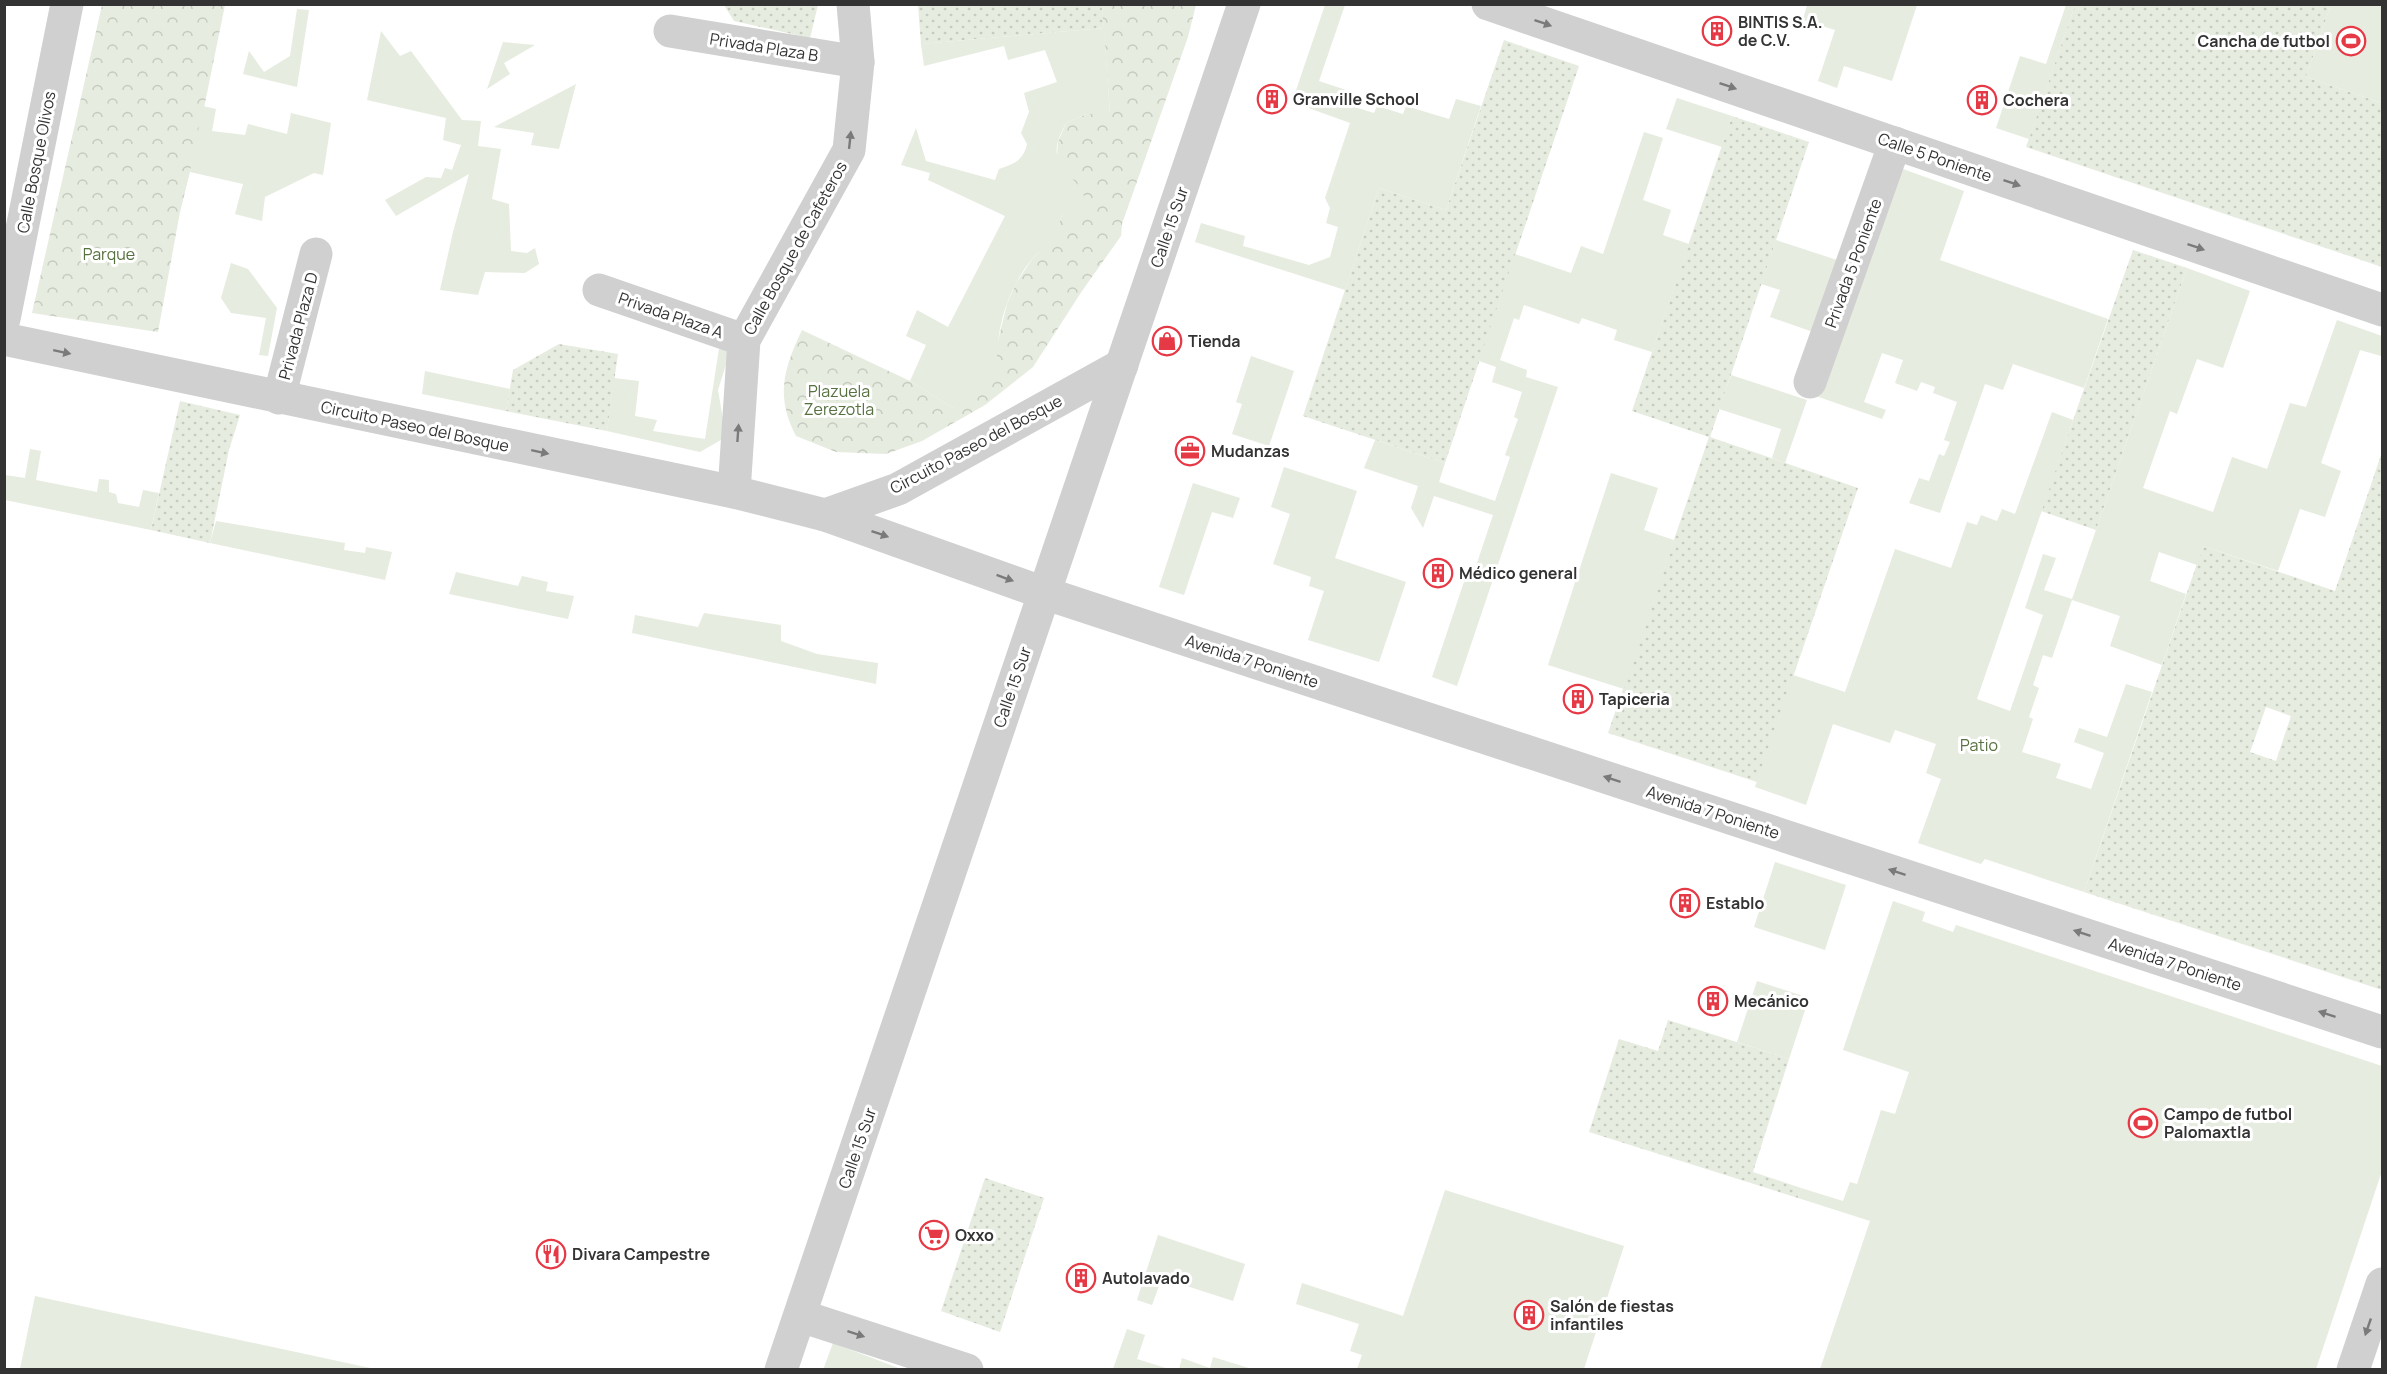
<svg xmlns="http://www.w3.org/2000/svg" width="2387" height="1374" font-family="Manrope,sans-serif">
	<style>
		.grass { fill: url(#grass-dots); fill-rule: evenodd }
		.forest { fill: url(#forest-crowns) }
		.garden { fill: #e6ecdf }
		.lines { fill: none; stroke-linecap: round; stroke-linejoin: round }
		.street { stroke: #d0d0d0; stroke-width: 33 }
		.oneway { fill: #7a7a7a }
		.labels { text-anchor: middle; stroke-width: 6; stroke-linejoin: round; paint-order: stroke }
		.poi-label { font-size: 16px; font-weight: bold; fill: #333; stroke: #fff; text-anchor: start }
		.street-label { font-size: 16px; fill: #333; stroke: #fff }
		.park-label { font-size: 16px; fill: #56703f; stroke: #fff }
	</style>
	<defs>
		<pattern id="grass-dots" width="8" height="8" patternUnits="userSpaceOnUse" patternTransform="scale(1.5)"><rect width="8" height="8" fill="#e6ecdf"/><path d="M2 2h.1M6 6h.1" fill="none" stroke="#c6cbc0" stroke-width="1.8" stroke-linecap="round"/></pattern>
		<pattern id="forest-crowns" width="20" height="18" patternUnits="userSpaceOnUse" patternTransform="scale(1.5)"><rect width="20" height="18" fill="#e6ecdf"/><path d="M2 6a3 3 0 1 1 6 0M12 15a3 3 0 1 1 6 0" fill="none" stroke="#c6cbc0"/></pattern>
	</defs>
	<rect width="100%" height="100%" fill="#fff"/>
	<g class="grass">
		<path d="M724,5H818L810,38L734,21Z"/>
		<path d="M918,5H1102L1104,28L921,44Z"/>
		<path d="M2075,5H2331L2306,77L2382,103V267L2026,147Z"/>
		<path d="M1504,40L1579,66L1445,463L1303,416L1379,188L1446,210Z"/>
		<path d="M1732,116L1809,142L1710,437L1858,488L1757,782L1608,733L1709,437L1632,411Z"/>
		<path d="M2133,250L2187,268L2096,530L2041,511Z"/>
		<path d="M559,344L618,354L607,431L506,411L513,370Z"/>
		<path d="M180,401L240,415L229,450L210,543L151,530Z"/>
		<path d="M2382,452V990L2084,892L2203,546L2335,591ZM2266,707L2291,716L2276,761L2250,752Z"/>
		<path d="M1668,1020L1789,1059L1753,1172L1801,1188L1798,1198L1589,1132L1619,1039L1658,1051Z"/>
		<path d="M985,1178L1044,1198L1000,1332L941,1311Z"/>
	</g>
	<g class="forest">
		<path d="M102,5H225L195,152L180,212L158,332L32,313Z"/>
		<path d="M1102,5H1196L1188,37L1122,224L1121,236L1082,291L1033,367L985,405L922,441L886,454L836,452L796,436C775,396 784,368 802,330L910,381L953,408L996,361V349L1007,304L1016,283L1033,258L1050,243L1063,213L1057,156L1058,142L1066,123L1087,114L1110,113Z"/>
	</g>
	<g class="garden">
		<path d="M1325,5H1345L1319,81L1349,91L1345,104L1374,113L1377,106L1403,114L1406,106L1449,119L1456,99L1481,106L1446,210L1379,188L1345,290L1195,242L1201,223L1245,236L1243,246L1309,265L1330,257L1338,227L1326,223L1330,208L1325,198L1350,123L1292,102Z"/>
		<path d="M1807,5H1917L1892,81L1844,66L1837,88L1818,81L1835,30L1803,20Z"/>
		<path d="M2066,5H2075L2029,139L1996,128L2020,56L2046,64Z"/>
		<path d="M2331,5H2382V103L2306,77Z"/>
		<path d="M297,9L309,10L297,87L243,74L249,51L264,72L290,56Z"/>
		<path d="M1104,28L1110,114H1087L1066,123C1061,133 1055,144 1057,155C1063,178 1099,191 1079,218L1063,213C1059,222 1056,234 1050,243C1046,249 1038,252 1033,258C1005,291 993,338 998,380L953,408L910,381L926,345L906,336L917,310L948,327L1005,216L928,180L930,173L901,165L916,128L926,161L995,180L999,169C1014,164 1023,161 1027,144L1021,133L1029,112L1024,93L1057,82L1045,50L1008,60L1004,46L924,66L921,44Z"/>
		<path d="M381,31L400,56L411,51L462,120L481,121L478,146L501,149L492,199L509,204L511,251L527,253L535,248L539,264L525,273L485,272L478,295L440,290L453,232L469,174L396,216L385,200L426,177L441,178L445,168L452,170L461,145L443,140L446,118L367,100Z"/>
		<path d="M503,42L535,45L504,63L510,74L487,89Z"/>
		<path d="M576,84L559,149L531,145L534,133L494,127Z"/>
		<path d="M1677,98L1732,116L1722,147L1666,129Z"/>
		<path d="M203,106L216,109L212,131L245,135L248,124L287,134L291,113L331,123L323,175L314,173L265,197L262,221L235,214L243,184L190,172Z"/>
		<path d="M1644,132L1663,138L1643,200L1671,210L1663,235L1689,244L1652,352L1614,340L1617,330L1582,318L1579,324L1524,305L1519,320L1514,318L1500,360L1527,370L1526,377L1558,387L1457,686L1432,677L1470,564L1476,566L1493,515L1434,496L1423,528L1411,508L1418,486L1364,468L1375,440L1445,463L1439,482L1495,501L1510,457L1505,455L1518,419L1514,417L1522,392L1492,382L1496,367L1479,361L1515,254L1571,273L1581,246L1603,254Z"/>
		<path d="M1892,165L1964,191L1940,260L2108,319L2084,388L2013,364L2003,390L1985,384L1940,513L1909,503L1919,478L1929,481L1939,454L1944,456L1950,442L1944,440L1957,402L1933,393L1935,387L1921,382L1917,391L1895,383L1903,360L1882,353L1864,402L1886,410L1882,419L1810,394Z"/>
		<path d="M1776,240L1837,260L1813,332L1770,317L1780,290L1761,284Z"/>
		<path d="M231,263L248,269L277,308L268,356L259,355L266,318L231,313L221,298Z"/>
		<path d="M2187,268L2250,291L2223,368L2197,359L2177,414L2170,411L2143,488L2213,512L2232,457L2267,469L2290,403L2306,407L2337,320L2382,336L2381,356L2360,350L2321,463L2341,471L2325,517L2300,509L2278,571L2203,546L2197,565L2159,552L2150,581L2186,594L2162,665L2110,646L2120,616L2072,600L2052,658L2043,655L2033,685L2039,688L2029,717L2033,719L2022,752L2061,764L2056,778L2091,789L2104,753L2074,742L2079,728L2107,737L2126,684L2152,692L2084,892L1985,859L1981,864L1918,843L1941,779L1926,773L1936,744L1895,730L1890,743L1833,724L1806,805L1755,787L1793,675L1845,692L1895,549L1951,568L1967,522L1977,525L1981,515L1997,521L2002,509L2015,514L2052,412L2073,420L1977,699L2010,711L2043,615L2025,608L2043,554L2056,558L2044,590L2072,599Z"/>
		<path d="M720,342L729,355L718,390L726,437L700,452L607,431L614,378L639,381L635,416L657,420L653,431L705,439Z"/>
		<path d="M1251,356L1294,371L1269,446L1232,434L1242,404L1236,402Z"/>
		<path d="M425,371L510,389L506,411L422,394Z"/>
		<path d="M1731,375L1807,400L1785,463L1772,458L1781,429L1719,409Z"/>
		<path d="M30,449L41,451L36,480L97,492L99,479L109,480V492L116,494L118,503L139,507L143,490L159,493L151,530L5,500V475L25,478Z"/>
		<path d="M1284,467L1357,491L1335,558L1406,582L1379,662L1308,640L1324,591L1309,586L1311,577L1273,564L1290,514L1271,507Z"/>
		<path d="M1611,473L1658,488L1644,530L1674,540L1624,689L1548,665Z"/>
		<path d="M1193,483L1240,498L1233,518L1212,512L1184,595L1159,587Z"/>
		<path d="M216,521L345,543L344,550L365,553L366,547L392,552L385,580L210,543Z"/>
		<path d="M456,572L518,586L522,576L548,582L546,591L574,596L568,619L449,594Z"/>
		<path d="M704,613L781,625V641L817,654L878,663L876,684L632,633L635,615L698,627Z"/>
		<path d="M1775,862L1846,885L1825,950L1754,927Z"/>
		<path d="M1893,901L1925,912L1922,921L1953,932L1956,925L2382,1066V1171L2316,1369H1820L1870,1221L1798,1198L1801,1188L1843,1201L1850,1182L1857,1184L1881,1110L1895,1114L1909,1072L1843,1050Z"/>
		<path d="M1757,981L1809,998L1789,1059L1737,1042Z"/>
		<path d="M1445,1190L1624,1246L1584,1369H1357L1362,1355L1350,1351L1359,1324L1296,1304L1302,1283L1403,1316Z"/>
		<path d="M1158,1235L1245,1264L1233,1301L1162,1278L1152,1305L1137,1300Z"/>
		<path d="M35,1296L375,1369H20Z"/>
		<path d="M1127,1329L1145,1335L1137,1359L1169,1369H1113Z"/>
		<path d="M833,1343L901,1369L823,1370Z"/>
		<path d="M1213,1357L1252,1369H1179L1182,1358L1210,1368Z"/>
	</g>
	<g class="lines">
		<g class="street">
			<path d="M1488,4L2382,310"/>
			<path d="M670,31L858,62"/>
			<path d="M599,290L744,340"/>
			<path d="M4,319L67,4"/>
			<path d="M4,339L734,492L825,515L1044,593L2382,1032"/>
			<path d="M1810,382L1895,143"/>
			<path d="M279,398L316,254"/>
			<path d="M734,492L744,340L849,150L858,62L853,4"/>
			<path d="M825,515L898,489L1122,365"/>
			<path d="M801,1316L967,1370"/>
			<path d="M781,1370L1244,4"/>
			<path d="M2353,1370L2382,1284"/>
		</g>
	</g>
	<defs><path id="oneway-solid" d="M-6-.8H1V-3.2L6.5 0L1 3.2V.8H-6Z" transform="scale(1.5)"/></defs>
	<g class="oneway">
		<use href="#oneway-solid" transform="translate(1543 23) rotate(19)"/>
		<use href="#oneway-solid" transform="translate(1728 86) rotate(19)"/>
		<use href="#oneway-solid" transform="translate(850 140) rotate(-84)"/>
		<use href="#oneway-solid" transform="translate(2012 183) rotate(19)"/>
		<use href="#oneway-solid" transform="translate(2196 247) rotate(19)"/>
		<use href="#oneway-solid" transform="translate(62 352) rotate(12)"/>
		<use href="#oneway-solid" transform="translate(738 433) rotate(-86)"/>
		<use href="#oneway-solid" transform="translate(540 452) rotate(12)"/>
		<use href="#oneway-solid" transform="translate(880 534) rotate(19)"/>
		<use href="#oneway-solid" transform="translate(1005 578) rotate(20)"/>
		<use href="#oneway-solid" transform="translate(1612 779) rotate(-162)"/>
		<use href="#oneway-solid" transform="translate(1897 872) rotate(-162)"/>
		<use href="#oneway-solid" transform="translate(2082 933) rotate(-162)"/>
		<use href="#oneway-solid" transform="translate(2327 1014) rotate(-162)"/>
		<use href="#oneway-solid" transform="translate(2368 1327) rotate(109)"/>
		<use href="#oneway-solid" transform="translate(856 1334) rotate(18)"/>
	</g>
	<defs>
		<g id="building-ring" transform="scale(1.5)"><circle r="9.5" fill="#fff" stroke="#e63946" stroke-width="1.5"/><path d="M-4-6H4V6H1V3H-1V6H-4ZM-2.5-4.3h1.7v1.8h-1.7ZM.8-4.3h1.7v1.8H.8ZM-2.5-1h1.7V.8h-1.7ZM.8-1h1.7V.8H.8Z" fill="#e63946"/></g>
		<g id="stadium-ring" transform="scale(1.5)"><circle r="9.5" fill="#fff" stroke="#e63946" stroke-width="1.5"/><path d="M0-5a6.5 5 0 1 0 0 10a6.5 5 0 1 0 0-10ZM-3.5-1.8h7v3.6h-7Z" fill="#e63946"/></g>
		<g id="shop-ring" transform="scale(1.5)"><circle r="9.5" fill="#fff" stroke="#e63946" stroke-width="1.5"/><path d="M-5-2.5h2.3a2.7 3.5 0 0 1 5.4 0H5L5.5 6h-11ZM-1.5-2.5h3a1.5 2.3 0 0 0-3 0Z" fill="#e63946"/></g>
		<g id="office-ring" transform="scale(1.5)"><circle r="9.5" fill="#fff" stroke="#e63946" stroke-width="1.5"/><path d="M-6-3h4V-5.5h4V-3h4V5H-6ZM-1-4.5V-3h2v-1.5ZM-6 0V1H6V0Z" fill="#e63946"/></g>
		<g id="supermarket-ring" transform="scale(1.5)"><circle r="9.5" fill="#fff" stroke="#e63946" stroke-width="1.5"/><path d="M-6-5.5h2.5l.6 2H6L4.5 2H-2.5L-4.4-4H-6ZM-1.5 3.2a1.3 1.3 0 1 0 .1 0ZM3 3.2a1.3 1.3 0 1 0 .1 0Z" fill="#e63946"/></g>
		<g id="restaurant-ring" transform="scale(1.5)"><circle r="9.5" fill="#fff" stroke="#e63946" stroke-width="1.5"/><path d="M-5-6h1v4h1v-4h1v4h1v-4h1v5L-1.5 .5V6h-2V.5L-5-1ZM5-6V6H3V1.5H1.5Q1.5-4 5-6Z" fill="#e63946"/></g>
	</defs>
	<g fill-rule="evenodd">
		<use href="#building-ring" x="1717" y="31"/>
		<use href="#stadium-ring" x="2351" y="41"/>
		<use href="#building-ring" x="1272" y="99"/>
		<use href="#building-ring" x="1982" y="100"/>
		<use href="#shop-ring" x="1167" y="341"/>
		<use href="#office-ring" x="1190" y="451"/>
		<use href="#building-ring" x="1438" y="573"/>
		<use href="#building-ring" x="1578" y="699"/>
		<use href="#building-ring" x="1685" y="903"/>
		<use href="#building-ring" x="1713" y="1001"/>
		<use href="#stadium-ring" x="2143" y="1123"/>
		<use href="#supermarket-ring" x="934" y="1235"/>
		<use href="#restaurant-ring" x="551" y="1254"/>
		<use href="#building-ring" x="1081" y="1278"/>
		<use href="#building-ring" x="1529" y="1315"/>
	</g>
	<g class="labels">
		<g class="poi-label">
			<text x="1738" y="28">BINTIS S.A.<tspan x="1738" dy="18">de C.V.</tspan></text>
			<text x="2330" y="47" text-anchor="end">Cancha de futbol</text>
			<text x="1293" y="105">Granville School</text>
			<text x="2003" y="106">Cochera</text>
			<text x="1188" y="347">Tienda</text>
			<text x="1211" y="457">Mudanzas</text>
			<text x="1459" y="579">Médico general</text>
			<text x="1599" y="705">Tapiceria</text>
			<text x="1706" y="909">Establo</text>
			<text x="1734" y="1007">Mecánico</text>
			<text x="2164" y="1120">Campo de futbol<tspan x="2164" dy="18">Palomaxtla</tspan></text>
			<text x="955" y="1241">Oxxo</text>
			<text x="572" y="1260">Divara Campestre</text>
			<text x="1102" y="1284">Autolavado</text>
			<text x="1550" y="1312">Salón de fiestas<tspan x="1550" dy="18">infantiles</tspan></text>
		</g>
		<g class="street-label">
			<text transform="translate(764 47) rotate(9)" y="6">Privada Plaza B</text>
			<text transform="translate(1935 157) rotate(19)" y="6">Calle 5 Poniente</text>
			<text transform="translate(36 162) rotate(-79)" y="6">Calle Bosque Olivos</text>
			<text transform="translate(1169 227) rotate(-71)" y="6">Calle 15 Sur</text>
			<text transform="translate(795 248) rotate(-61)" y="6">Calle Bosque de Cafeteros</text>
			<text transform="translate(1853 263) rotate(-70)" y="6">Privada 5 Poniente</text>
			<text transform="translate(671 315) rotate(19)" y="6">Privada Plaza A</text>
			<text transform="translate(298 326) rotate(-75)" y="6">Privada Plaza D</text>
			<text transform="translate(415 426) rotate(12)" y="6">Circuito Paseo del Bosque</text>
			<text transform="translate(976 444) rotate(-28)" y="6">Circuito Paseo del Bosque</text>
			<text transform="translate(1252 661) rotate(18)" y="6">Avenida 7 Poniente</text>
			<text transform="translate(1012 687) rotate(-71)" y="6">Calle 15 Sur</text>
			<text transform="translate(1713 812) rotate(18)" y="6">Avenida 7 Poniente</text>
			<text transform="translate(2175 964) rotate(18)" y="6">Avenida 7 Poniente</text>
			<text transform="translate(857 1148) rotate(-71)" y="6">Calle 15 Sur</text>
		</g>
		<g class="park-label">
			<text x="109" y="260">Parque</text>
			<text x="839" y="397">Plazuela<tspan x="839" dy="18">Zerezotla</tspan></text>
			<text x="1979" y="751">Patio</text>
		</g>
	</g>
	<rect width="2387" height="1374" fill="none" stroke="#333333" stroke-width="12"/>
</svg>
